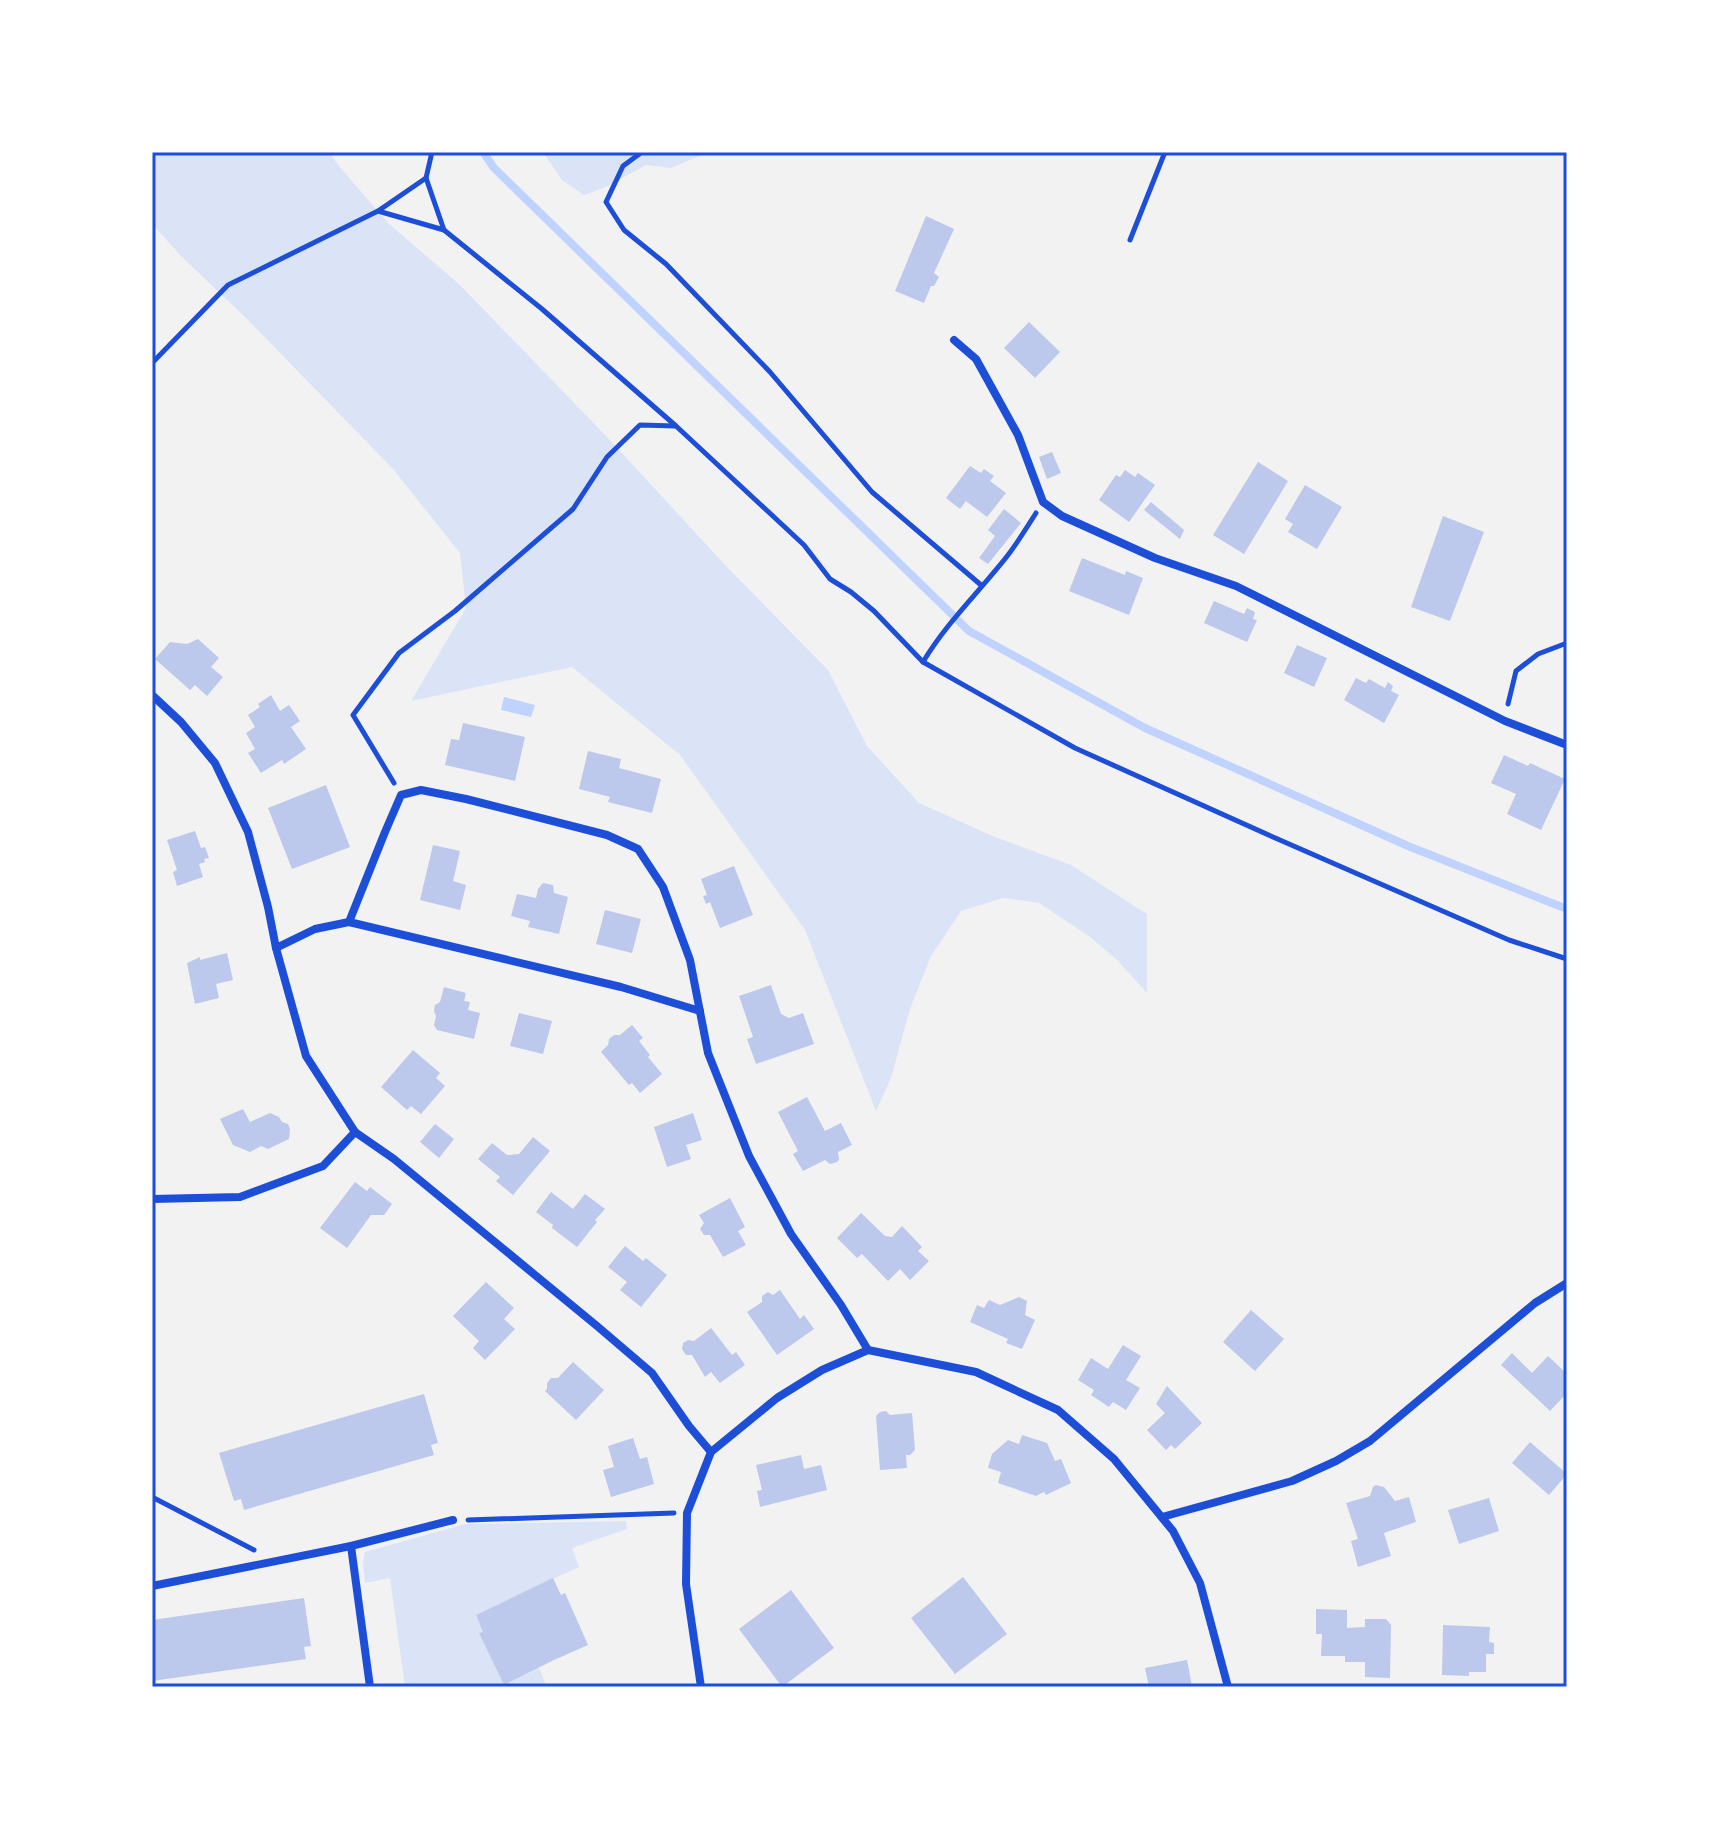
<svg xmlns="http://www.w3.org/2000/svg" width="1719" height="1839" font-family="Raleway,sans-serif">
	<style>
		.green { fill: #dbe4f7 }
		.water { fill: #bfd3fe }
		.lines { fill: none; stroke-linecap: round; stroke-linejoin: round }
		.stream { stroke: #bfd3fe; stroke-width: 8 }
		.building { fill: #bdc9ec }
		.path { stroke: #1d4ed8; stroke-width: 5 }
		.minor { stroke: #1d4ed8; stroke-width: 8 }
		.neatline { fill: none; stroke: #1d4ed8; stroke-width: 3 }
	</style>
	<rect width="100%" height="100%" fill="#f2f2f2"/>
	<g class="green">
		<path d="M152,152H329L339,166L388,223L460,285L608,438L727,567L828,670L867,746L919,803L995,837L1071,865L1147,914V993L1117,960L1090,937L1039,903L1003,898L961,911L931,956L910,1009L891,1078L876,1111L805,930L680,755L572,667L411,701L466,608L460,553L393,469L246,318L182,257L152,224Z"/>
		<path d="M543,152H709L671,168L646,165L606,187L584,195L562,180Z"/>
		<path d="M626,1521L627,1529L572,1548L579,1567L476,1615L483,1632L480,1634L504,1685L539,1668L546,1685L541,1687H405L390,1578L365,1583L363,1562L365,1552L465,1524Z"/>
	</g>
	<path class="water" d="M504,697L535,705L531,717L501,710Z"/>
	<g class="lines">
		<path class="stream" d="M483,152L494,168L969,631L1145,728L1408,846L1567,909"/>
	</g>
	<g class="building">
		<path d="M926,216L954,229L934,273L939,277L934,286H931L924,303L895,291Z"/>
		<path d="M1029,322L1060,352L1035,378L1004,348Z"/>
		<path d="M1052,452L1061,473L1047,479L1039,457Z"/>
		<path d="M1258,462L1288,481L1244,554L1213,535Z"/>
		<path d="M970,466L981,473L984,469L994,476L990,481L1006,493L987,517L966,501L960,509L946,498Z"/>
		<path d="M1125,470L1135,477L1138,473L1155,485L1129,522L1099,500L1116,475L1120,477Z"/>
		<path d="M1305,485L1342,507L1317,549L1288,532L1293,524L1285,519Z"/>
		<path d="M1151,502L1184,530L1180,539L1144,510Z"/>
		<path d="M1004,509L1021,523L988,564L979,558L995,536L988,530Z"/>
		<path d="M1443,516L1484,532L1450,621L1411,607Z"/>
		<path d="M1082,558L1125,575L1126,571L1143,578L1129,615L1069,591Z"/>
		<path d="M1214,601L1244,614L1247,608L1255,612L1253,619L1257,620L1247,642L1204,623Z"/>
		<path d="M198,639L219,658L211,667L223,677L207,696L195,685L190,690L155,659L170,642L187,644Z"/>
		<path d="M1297,645L1327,658L1314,687L1284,673Z"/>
		<path d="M1356,678L1366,683L1369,679L1385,688L1388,682L1393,686L1391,691L1399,695L1384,723L1344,700Z"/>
		<path d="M271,695L280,711L289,705L300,721L291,727L306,749L284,764L282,760L261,773L248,753L255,749L246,733L255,727L248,715L260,707L258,704Z"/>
		<path d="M463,723L525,737L515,781L445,765L451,739L459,740Z"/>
		<path d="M588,751L621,759L619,768L661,779L652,813L608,802L610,797L579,789Z"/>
		<path d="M1504,755L1528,766L1530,763L1565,779L1541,830L1507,814L1516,794L1491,783Z"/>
		<path d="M326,785L350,847L292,869L268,808Z"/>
		<path d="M195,831L201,848L205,847L209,858L204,859L205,862L199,864L203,877L177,886L173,872L177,870L167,840Z"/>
		<path d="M433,845L460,851L453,881L466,885L460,910L420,900Z"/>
		<path d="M734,866L753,915L720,928L710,902L706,904L703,896L707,895L701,879Z"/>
		<path d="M543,883L553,885L554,893L568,897L559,934L528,927L530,921L511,916L517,894L536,898L538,889Z"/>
		<path d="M605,910L641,919L632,953L596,944Z"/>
		<path d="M227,953L233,980L216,984L219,998L195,1004L187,963L200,957V960Z"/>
		<path d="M771,985L781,1014L789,1018L803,1013L814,1044L756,1064L747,1039L753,1037L739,996Z"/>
		<path d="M444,987L466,993L464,1001L470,1002L468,1010L480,1013L474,1039L437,1030L434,1025L436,1016L434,1011L435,1005L440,1002Z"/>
		<path d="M519,1013L552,1021L543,1054L510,1046Z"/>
		<path d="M632,1025L643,1038L639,1041L650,1055L648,1057L662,1074L640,1093L632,1083L629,1085L601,1052L608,1045L609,1039L614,1035H620Z"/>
		<path d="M413,1050L440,1073L436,1078L445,1086L421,1114L411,1106L407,1110L381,1087Z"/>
		<path d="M807,1097L825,1131L841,1123L852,1145L838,1152L839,1159L837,1162L830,1164L825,1160L803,1171L793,1154L798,1151L778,1112Z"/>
		<path d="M243,1109L250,1122L270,1113L279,1117L282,1122L288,1124L290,1129L289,1139L268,1149L261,1146L250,1152L233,1145L220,1119Z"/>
		<path d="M693,1113L702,1140L686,1145L691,1159L667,1167L654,1127Z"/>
		<path d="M435,1124L454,1139L439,1158L420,1142Z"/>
		<path d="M533,1137L550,1151L513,1195L496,1181L500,1177L478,1159L492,1143L507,1155L519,1154Z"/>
		<path d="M355,1182L367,1191L370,1187L392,1204L384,1215H371L347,1248L320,1228Z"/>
		<path d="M551,1192L573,1209L585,1194L605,1209L595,1220L597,1222L577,1247L552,1228L553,1225L536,1212Z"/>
		<path d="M730,1198L745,1227L738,1231L746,1245L723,1257L710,1235H704L700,1229L704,1223L699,1215Z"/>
		<path d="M861,1213L885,1236L892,1237L902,1226L922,1247L918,1251L929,1261L910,1280L900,1269L888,1281L862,1254L857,1258L837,1238Z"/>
		<path d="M625,1246L643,1261L646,1258L667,1275L641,1307L620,1290L627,1282L608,1267Z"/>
		<path d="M486,1282L514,1308L504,1319L515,1329L485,1360L473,1348L479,1341L453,1316Z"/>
		<path d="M780,1290L800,1319L804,1315L814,1329L777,1355L747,1312L762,1302V1296L768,1292L773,1295Z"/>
		<path d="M1019,1297L1027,1301L1025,1315L1035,1320L1022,1349L1006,1343L1008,1339L970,1322L977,1305L984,1308L989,1300L1000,1305Z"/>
		<path d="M1251,1310L1284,1339L1255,1371L1223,1342Z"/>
		<path d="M711,1328L732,1355L736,1352L745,1365L720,1383L711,1372L705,1377L692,1355H686L682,1349L683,1343L688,1340L694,1341Z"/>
		<path d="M1123,1345L1141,1356L1126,1380L1140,1388L1126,1410L1113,1402L1109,1407L1091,1395L1094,1390L1078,1380L1091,1358L1108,1369Z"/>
		<path d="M1512,1353L1532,1373L1548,1356L1567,1374V1393L1550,1411L1501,1365Z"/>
		<path d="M573,1362L604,1390L576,1420L545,1391L547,1389V1383L551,1378H558Z"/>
		<path d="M1167,1386L1202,1423L1175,1449L1171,1445L1166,1450L1147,1430L1165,1413L1156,1404Z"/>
		<path d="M424,1394L438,1443L431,1445L434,1455L244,1510L241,1499L234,1501L219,1453Z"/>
		<path d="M886,1411L890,1415L912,1413L915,1450L910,1455H906L907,1468L880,1470L876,1416L880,1412Z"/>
		<path d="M1022,1435L1047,1443L1055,1461L1061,1459L1071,1483L1046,1495L1044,1492L1036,1496L998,1483L1001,1472L988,1468L992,1454L1008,1440L1019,1444Z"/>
		<path d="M633,1438L640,1459L647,1457L654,1484L611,1497L603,1470L614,1467L608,1446Z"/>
		<path d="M1530,1442L1567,1474L1549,1495L1512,1463Z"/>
		<path d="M801,1455L804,1469L821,1465L827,1490L760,1507L757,1491L762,1490L756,1465Z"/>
		<path d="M1376,1485L1384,1487L1395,1501L1409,1497L1416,1522L1384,1533L1391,1556L1358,1567L1351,1541L1358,1539L1346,1503L1370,1496L1373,1487Z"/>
		<path d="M1489,1498L1499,1531L1459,1544L1448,1510Z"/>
		<path d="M963,1577L1007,1634L955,1674L911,1618Z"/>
		<path d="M553,1578L561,1595L565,1593L588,1645L554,1660L504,1685L479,1633L483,1632L476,1615Z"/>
		<path d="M791,1590L834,1648L782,1687L739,1629Z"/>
		<path d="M304,1598L311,1646L304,1647L306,1659L152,1681V1620Z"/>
		<path d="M1316,1609L1347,1610V1628L1365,1627V1619H1386L1391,1625L1390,1678L1365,1677V1662H1345V1656H1321L1322,1634H1316Z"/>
		<path d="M1443,1625L1490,1627L1489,1642L1494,1643V1654H1486V1672H1469V1676L1442,1675Z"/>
		<path d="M1187,1660L1192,1686L1149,1687L1145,1668Z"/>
	</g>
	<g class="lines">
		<g class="path">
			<path d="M432,152L426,178L444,230L542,309L676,426L804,545L830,579L851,592L874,611L923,662L1075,748L1273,837L1509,940L1567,959"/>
			<path d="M642,152L623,166L606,202L624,230L666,264L770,372L872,492L981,585"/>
			<path d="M378,211L426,178"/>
			<path d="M1130,240L1165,152"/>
			<path d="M152,363L228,285L378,211L444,230"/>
			<path d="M923,662C947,622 980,591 1008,555C1018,542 1027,527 1036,513"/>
			<path d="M1508,704L1516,671L1538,654L1567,643"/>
			<path d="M394,783L353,715L399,653L455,611L573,509L607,457L640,425L675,426"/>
			<path d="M152,1497L254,1550"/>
			<path d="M468,1520L674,1513"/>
		</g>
		<g class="minor">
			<path d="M954,340L976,359L1018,435L1043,502L1062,516L1155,558L1236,586L1505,721L1567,745"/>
			<path d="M152,695L181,722L215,763L248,832L268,907L276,948L306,1056L355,1132L394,1159L597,1326L652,1373L689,1426L711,1452"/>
			<path d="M349,922L385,832L401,795L421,790L466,799L607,835L638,849L663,887L690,960L708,1053L749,1156L791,1234L841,1305L868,1350L976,1372L1058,1410L1114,1459L1173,1531L1200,1583L1228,1687"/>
			<path d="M276,948L315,929L349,922L621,987L700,1011"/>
			<path d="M152,1199L240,1197L323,1166L355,1132"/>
			<path d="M1162,1517L1292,1481L1336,1461L1370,1441L1535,1303L1567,1283"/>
			<path d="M351,1546L370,1687"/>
			<path d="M152,1586L351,1546L453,1520"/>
			<path d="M701,1687L686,1584L687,1513L711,1452L777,1398L822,1370L868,1350"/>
		</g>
	</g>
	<rect width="1719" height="1839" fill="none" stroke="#ffffff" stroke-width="308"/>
	<rect x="154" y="154" width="1411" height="1531" class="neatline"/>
</svg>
